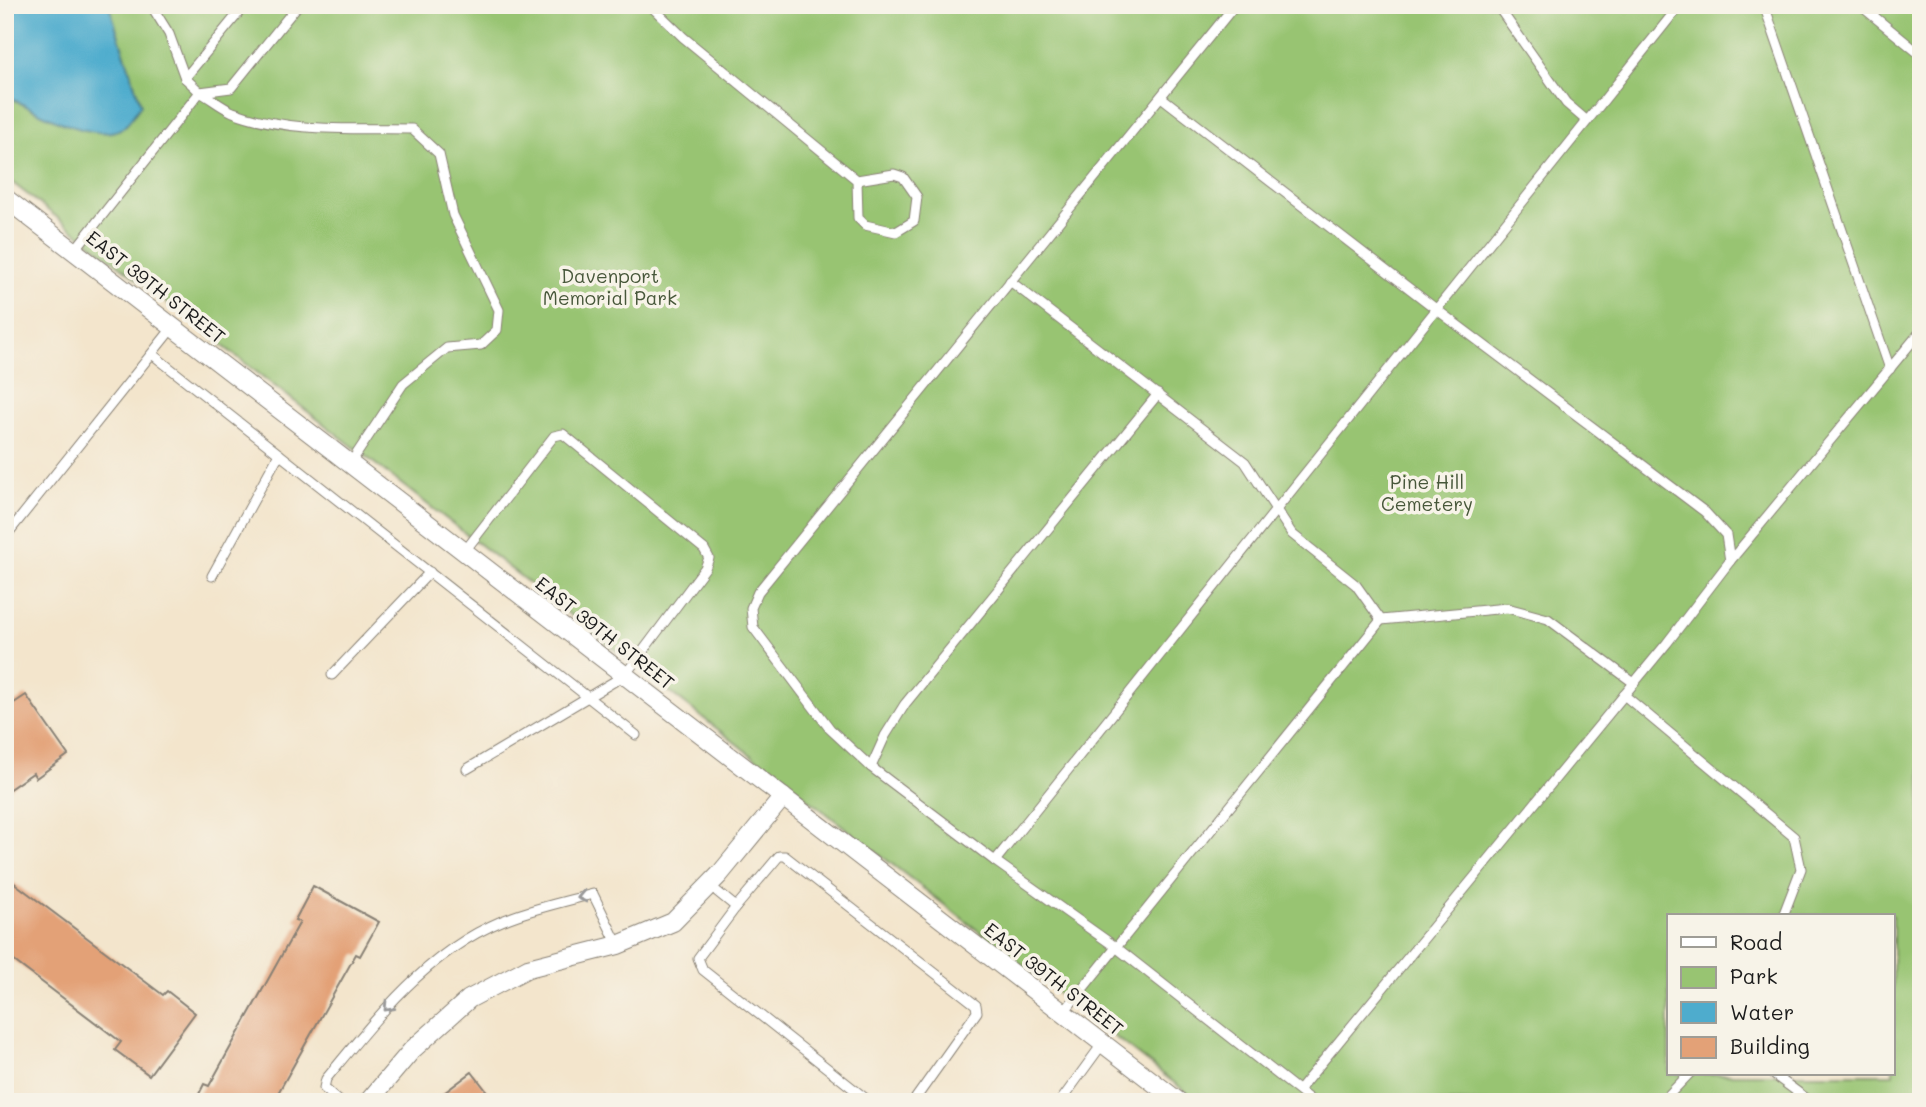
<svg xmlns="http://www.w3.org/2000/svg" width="1926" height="1107" font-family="Mali,sans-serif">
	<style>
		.green { fill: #98c472; stroke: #5a7047; stroke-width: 2; fill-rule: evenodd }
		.water { fill: #4eaccd; stroke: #356474; stroke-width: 2 }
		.building { fill: #e3a177 }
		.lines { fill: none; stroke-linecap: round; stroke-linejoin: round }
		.service-casing { stroke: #888074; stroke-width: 11 }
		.minor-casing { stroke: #888074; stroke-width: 20 }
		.service { stroke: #fff; stroke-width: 9 }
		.minor { stroke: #fff; stroke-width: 18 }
		.oneway { stroke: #999 }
		.labels { text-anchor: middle; stroke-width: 7; stroke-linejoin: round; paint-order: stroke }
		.park-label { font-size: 19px; fill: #47573a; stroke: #f7f3e8 }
		.street-label { font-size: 19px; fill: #1c1c1c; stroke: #f7f3e8 }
	</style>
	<rect width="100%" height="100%" fill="#f7f3e8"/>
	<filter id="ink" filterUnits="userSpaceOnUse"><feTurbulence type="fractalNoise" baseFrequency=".0143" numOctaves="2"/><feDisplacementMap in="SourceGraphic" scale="14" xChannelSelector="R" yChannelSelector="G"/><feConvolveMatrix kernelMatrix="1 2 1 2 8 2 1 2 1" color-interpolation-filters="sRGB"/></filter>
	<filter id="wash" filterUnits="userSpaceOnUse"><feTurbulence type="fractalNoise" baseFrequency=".00686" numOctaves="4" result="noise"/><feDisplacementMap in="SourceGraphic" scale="28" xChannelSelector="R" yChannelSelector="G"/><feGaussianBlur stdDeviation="1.57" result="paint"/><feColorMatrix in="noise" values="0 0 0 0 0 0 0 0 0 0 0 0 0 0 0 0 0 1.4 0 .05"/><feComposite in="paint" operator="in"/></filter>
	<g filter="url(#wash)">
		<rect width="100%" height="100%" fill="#f3e5cc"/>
		<path class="green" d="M5,5H1921V1102H1199L5,177ZM1669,916H1893V1074H1669Z"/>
		<path class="water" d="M5,5H109L141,105C136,111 130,122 124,127C96,147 31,108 5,95Z"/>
		<g id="blocks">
			<g class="building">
				<path d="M26,695L68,755L36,778L33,773L5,792V709Z"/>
				<path d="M5,876L163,995L167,991L195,1013L149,1075L115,1050L121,1042L5,954Z"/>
				<path d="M313,886L379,922L360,956L356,954L273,1102H195L204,1084L209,1086L300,922L295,920Z"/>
				<path d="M472,1072L495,1102H432Z"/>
			</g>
		</g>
	</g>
	<g filter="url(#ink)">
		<use href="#blocks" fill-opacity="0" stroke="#888074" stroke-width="2"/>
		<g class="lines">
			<g class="service-casing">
				<g id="service">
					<path d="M151,5L169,34L185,78L200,92L231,88L298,5"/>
					<path d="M655,5L654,9L683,37L857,180L894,174L903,177L917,197L914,221L896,232L865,225L858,218L857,180"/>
					<path d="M1235,5L758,592L751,608L753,627L830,729L871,767L995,861L1117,948L1313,1102"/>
					<path d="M1497,5L1566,103L1587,121"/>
					<path d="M1764,5L1890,369"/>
					<path d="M1860,5L1921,55"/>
					<path d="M185,78L245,5"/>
					<path d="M1161,97L1436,309L1705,512L1726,535L1730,561"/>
					<path d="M74,251L200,92C211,98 221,107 233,112C288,133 353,128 412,129L439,154L453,215L499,310L497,330L481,345L447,348L403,384L350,464"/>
					<path d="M1010,281L1245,462L1292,534L1356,585L1381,620L1507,608L1548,619L1634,683"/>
					<path d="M152,354L636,735"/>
					<path d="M5,418L7,433L5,436"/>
					<path d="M5,537L173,327"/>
					<path d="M464,552L554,436L563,434L704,549L709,558L705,568L625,675L467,769"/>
					<path d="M212,576L279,454"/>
					<path d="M332,675L430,572"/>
					<path d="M1624,695L1794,837L1801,869L1783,916"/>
					<path d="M871,767L885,736L905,704L1158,394"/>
					<path d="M995,861L1680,5"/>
					<path d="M709,885L736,907"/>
					<path d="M1063,1013L1381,620"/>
					<path d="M1773,1074L1811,1102"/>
					<path d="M1299,1090L1667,643L1730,561L1921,331"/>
					<path d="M340,1102L324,1088L326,1079C379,1015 433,944 515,916C540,907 567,901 593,894L618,945"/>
					<path d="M870,1102L703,970L698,958L736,907L779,856H785L976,1005L977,1012L913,1102"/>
					<path d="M1060,1102L1103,1043"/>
					<path d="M1662,1102L1689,1074"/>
				</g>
			</g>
			<g class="minor-casing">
				<g id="minor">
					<path d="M5,198L1179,1102"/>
					<path d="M368,1102L412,1050L469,999L528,968L618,945L673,922L719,875L783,797"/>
				</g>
			</g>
			<use href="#service" class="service"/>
			<use href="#minor" class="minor"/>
		</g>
		<defs><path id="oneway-chevron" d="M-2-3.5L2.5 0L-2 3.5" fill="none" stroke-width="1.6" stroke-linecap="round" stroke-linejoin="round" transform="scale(1.75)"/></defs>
		<g class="oneway">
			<use href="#oneway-chevron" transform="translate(582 897) rotate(167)"/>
			<use href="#oneway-chevron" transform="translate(388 1007) rotate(134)"/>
		</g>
	</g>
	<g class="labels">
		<g class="park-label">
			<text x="610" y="283">Davenport<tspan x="610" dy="22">Memorial Park</tspan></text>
			<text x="1427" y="489">Pine Hill<tspan x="1427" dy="22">Cemetery</tspan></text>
		</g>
		<g class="street-label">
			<text transform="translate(156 287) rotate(38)" y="7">EAST 39TH STREET</text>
			<text transform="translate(605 633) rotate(38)" y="7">EAST 39TH STREET</text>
			<text transform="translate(1054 979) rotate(38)" y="7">EAST 39TH STREET</text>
		</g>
	</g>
	<rect width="1926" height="1107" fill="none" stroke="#f7f3e8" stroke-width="28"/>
	<rect x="1667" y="914" width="228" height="161" fill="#f7f3e8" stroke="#9f9d96" stroke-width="2"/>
	<rect x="1681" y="937" width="35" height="10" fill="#ffffff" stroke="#9f9d96" stroke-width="2"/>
	<text x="1730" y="950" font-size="21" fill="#1c1c1c">Road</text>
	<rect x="1681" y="967" width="35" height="21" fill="#98c472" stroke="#9f9d96" stroke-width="2"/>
	<text x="1730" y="984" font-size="21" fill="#1c1c1c">Park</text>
	<rect x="1681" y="1002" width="35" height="21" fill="#4eaccd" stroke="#9f9d96" stroke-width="2"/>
	<text x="1730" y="1020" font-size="21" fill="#1c1c1c">Water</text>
	<rect x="1681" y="1037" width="35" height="21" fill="#e3a177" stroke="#9f9d96" stroke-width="2"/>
	<text x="1730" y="1054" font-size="21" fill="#1c1c1c">Building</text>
</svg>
